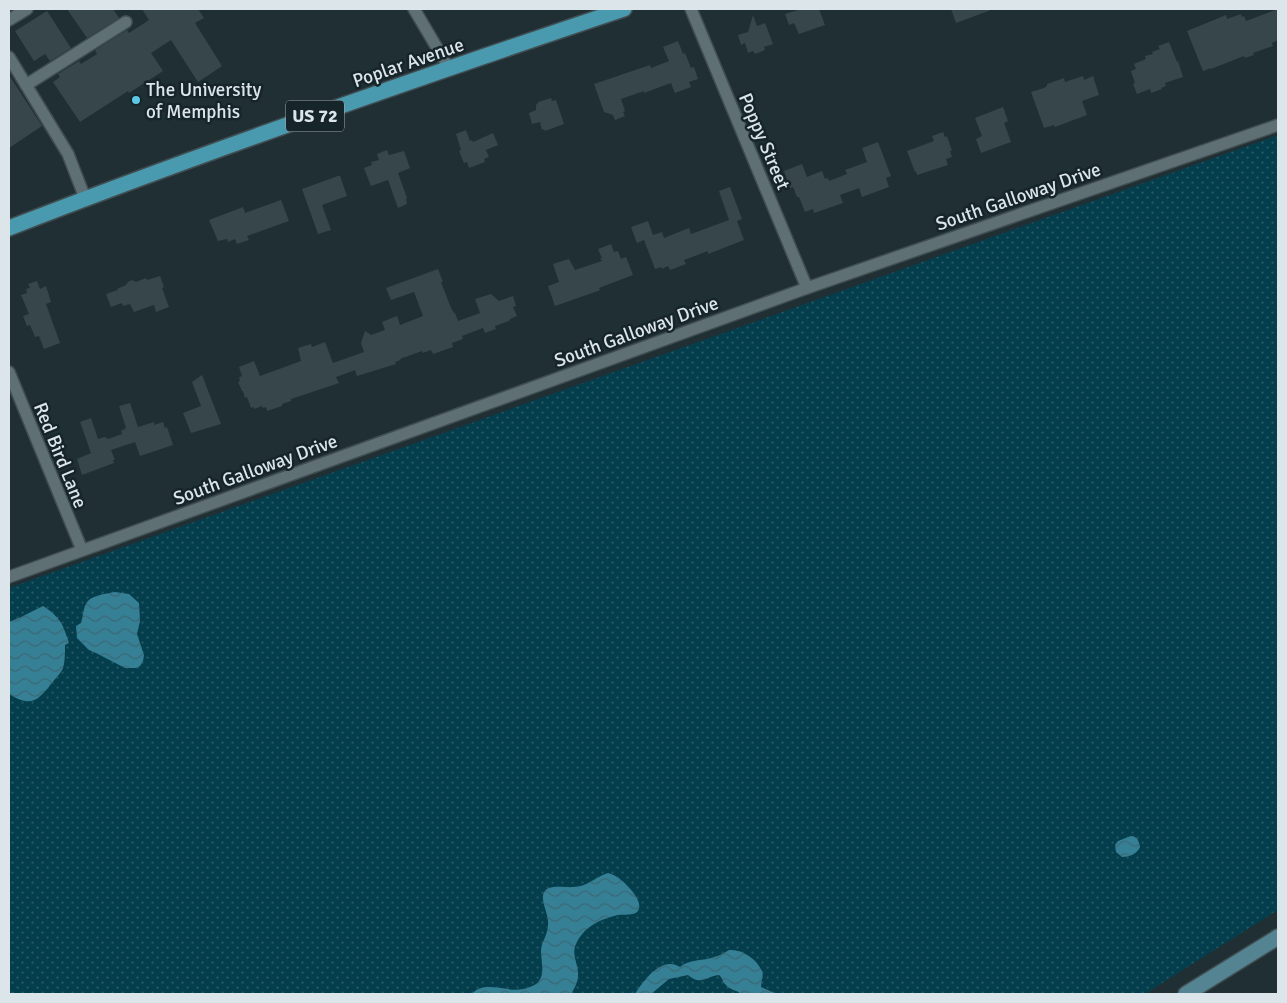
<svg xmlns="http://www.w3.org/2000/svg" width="1287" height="1003" font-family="Signika,sans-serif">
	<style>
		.grass { fill: url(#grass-dots) }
		.water { fill: url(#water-waves) }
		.building { fill: #36464b }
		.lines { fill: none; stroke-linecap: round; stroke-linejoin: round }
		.street-casing { stroke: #404d51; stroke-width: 14 }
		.secondary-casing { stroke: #404d51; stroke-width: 18 }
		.primary-casing { stroke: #404d51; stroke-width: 18 }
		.street { stroke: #5f7075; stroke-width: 11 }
		.secondary { stroke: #548492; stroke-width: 15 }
		.primary { stroke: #4999af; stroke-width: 15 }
		.poi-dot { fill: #5cc7e7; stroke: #16252a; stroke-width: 2 }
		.labels { text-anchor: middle; stroke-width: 5; stroke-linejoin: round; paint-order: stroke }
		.shield { fill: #16252a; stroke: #a1abb0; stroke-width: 1 }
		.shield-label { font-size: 18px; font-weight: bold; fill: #dce5e9 }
		.street-label { font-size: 19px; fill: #dce5e9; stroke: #16252a }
		.poi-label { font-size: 19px; fill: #dce5e9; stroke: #16252a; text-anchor: start }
	</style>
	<defs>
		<pattern id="grass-dots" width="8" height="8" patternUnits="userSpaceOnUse" patternTransform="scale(1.25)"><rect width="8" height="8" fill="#043e4c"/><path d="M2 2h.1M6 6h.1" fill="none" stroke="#285a66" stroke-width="1.8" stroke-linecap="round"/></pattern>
		<pattern id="water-waves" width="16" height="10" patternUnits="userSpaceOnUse" patternTransform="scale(1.25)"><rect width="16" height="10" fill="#368096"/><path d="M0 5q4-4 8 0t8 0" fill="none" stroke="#3b6876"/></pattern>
	</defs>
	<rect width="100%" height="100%" fill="#202f34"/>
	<path class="grass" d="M1278,135V910L1145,994H9V588Z"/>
	<g class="water">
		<path d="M115,592L129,594L139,603L140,621L137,634L144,655L143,661L140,666L136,668H125L96,653L89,650L77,638L76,626L81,623C83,617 83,609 86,604C90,595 106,594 115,592Z"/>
		<path d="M43,606C60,617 63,624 69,643L65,645C65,651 65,663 63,668C61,673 55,679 51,684C37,702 30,707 9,694V622L21,617Z"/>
		<path d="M1131,836C1137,836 1139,841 1140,847C1137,854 1129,857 1122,857L1116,852L1115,845L1118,841Z"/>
		<path d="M608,873C619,876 625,883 632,891C636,896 643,906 637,912C632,916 623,914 618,915C601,919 585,926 577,942C570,954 579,964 578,976C578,982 574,989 571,994H472C486,978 510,996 530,987C533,986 537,984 539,981C545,973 541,960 541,951C541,942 548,935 548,925C549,915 542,904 543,896C544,883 565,888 573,887C587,887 595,877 608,873Z"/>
		<path d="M729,950C742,949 756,958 762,971C764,976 761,981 761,987L772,992L779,994H741C737,990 730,990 726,985C722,982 723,978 719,975C704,977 702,986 688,975L669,979L651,994H635C643,981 662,955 680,967C688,959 705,961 714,957C719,956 724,953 729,950Z"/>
	</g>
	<g class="building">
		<path d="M67,9H113L119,18L87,38Z"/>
		<path d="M142,9H198L204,18L195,23L222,66L198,82L171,40L151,53L163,71L129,93L128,91L80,122L53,82L60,77L58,74L79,61L81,64L97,54L95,50L127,30L129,33L149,20Z"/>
		<path d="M801,9H819L825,25L799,34L794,23L789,25L785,14Z"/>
		<path d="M951,9H991V10L956,23Z"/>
		<path d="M1278,9V40L1272,43L1273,46L1253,53L1254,55L1245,58L1244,56L1211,69V68L1203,71L1187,31L1226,15L1227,19L1241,14L1242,17L1244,16L1246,21Z"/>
		<path d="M47,11L71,48L50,61L45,54L34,61L15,31Z"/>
		<path d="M753,15L757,26L765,23L773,44L764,47L765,50L755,54L753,51L748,53L745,43L741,45L738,35L748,32Z"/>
		<path d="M678,41L683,54L685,53L691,68L694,67L698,79L689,82L691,87L675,93L671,83L644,93V91L621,99L625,111L623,112L625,116L615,120L613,115L604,112L594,84L650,65L651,68L669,61L663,47Z"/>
		<path d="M1169,42L1177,62L1178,61L1183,77L1165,83L1166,86L1161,88L1162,89L1151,93L1150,89L1137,94L1133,84L1135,83L1131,71L1136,69L1134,64L1146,59L1145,56L1153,54L1152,52L1160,49L1158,46Z"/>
		<path d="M9,75L42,126L9,148Z"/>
		<path d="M1083,76L1084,80L1093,76L1099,95L1082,101L1087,115L1055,127L1054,125L1044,128L1031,92L1044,88L1047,86V84L1064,78L1065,82Z"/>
		<path d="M551,98L552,101L556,100L564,124L545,131L544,129L542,130L540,122L532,124L529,113L536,110V105L538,103V102Z"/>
		<path d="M1003,107L1008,121L1004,123L1011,142L981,153L976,139L982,136L975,118Z"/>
		<path d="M466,130L470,141L472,140L473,142L493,133L498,145L486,150L489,157L484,159L485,162L469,168L467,162L464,163L459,151L461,150L456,134Z"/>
		<path d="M943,132L945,137L947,136L952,151H950L952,157L946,159L948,165L917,175L916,171L915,172L907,151L934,141L932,136Z"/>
		<path d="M878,142L891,176L886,178L889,187L862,197L859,188L840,195L843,203L814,213L813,209L805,212L799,197H797L793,187L790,188L784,171L802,164L807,177L822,171L825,179L828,178L829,181L847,174L845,170L867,162L862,148Z"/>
		<path d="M387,150L389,155L404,151L410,168L398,173L407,198L406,199L407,204L398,208L388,180L371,186L364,168L372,165L371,162L379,160L377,154Z"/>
		<path d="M338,176H340L347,196L322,205L331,230L318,234L302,189Z"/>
		<path d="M730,187L742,219L737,221L744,240L708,254V251L684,260L686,264L670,270L668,266L662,269L661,267L655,269L644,240L637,243L631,227L648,221L653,235L662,232L664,238L689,228L691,234L729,220L719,191Z"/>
		<path d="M281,200L289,221L247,236L249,240L237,244L235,239L228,242L227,239L218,241L209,220L243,207L245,213Z"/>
		<path d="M611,244L614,252L618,251L621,259L626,257L633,275L599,288L600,290L598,291L555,306L548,286L559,282L553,264L569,259L575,270L602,261L600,258H602L598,249Z"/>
		<path d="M438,269L443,282H441L451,308L454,313H455L458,321L480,313L475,299L491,294L499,301L513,296L516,306L513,307L517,316L510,319L509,321L495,326L496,329L485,333L483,328L462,336L463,339L452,343L453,347L433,354L431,350L423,353L422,351L400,359L401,360L395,362L396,364L357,376L355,370L336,377L339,383L291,399V401L282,404V406L267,411L266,407L263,408L262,406L254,409V407L251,408L247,397L245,398L243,391H242L238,382L240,381L239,377L242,376L239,367L254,361L260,376L301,361L298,348L311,344L312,347L325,342L333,363L364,352L361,343L365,331L371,335L385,330L382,322L397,316L400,325L423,316L414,292L391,300L386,288Z"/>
		<path d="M160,276L164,287L162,288L169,307L156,312L154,305L134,312L130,304L123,306L122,303L111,307L106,294L118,290L117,289L126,285L128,282L132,280L136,282L146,278L147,280Z"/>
		<path d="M37,281L40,289L46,286L51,302L46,304L60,343L44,349L39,336L35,337L30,325L27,326L23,316L29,314L21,295L27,293L26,289L30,288L28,284Z"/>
		<path d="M202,375L221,424L191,433L183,413L201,406L192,382Z"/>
		<path d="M130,403L138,427L154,422V425L163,422L165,428L167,427L173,445L140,456L135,442L111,450L115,460H113L114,463L82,475L77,459L91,453L80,422L91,418L98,439L105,437L108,439L122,434L121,431L126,428L119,406Z"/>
	</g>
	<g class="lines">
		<g class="street-casing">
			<g id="street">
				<path d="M414,9L449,68"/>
				<path d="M691,9L807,288"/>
				<path d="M9,20L27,9"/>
				<path d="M9,57L68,154L85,198"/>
				<path d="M26,85L126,22"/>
				<path d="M9,372L82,550"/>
				<path d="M9,577L807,288L1278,125"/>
			</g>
		</g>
		<g class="secondary-casing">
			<path id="secondary" d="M1186,994L1278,937"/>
		</g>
		<g class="primary-casing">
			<path id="primary" d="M9,228C212,149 418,78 624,9"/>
		</g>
		<use href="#street" class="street"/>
		<use href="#secondary" class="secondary"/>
		<use href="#primary" class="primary"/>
	</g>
	<circle class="poi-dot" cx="136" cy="100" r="5"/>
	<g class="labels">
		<rect class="shield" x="286" y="100.5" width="58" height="31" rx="4"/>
		<g class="shield-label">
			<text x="315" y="122">US 72</text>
		</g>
		<g class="street-label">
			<text transform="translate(408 62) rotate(-19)" y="7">Poplar Avenue</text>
			<text transform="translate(765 141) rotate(67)" y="7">Poppy Street</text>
			<text transform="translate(1018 196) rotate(-19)" y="7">South Galloway Drive</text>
			<text transform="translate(636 331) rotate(-20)" y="7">South Galloway Drive</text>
			<text transform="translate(61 455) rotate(68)" y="7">Red Bird Lane</text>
			<text transform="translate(255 469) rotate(-20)" y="7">South Galloway Drive</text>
		</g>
		<g class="poi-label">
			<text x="146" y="96">The University<tspan x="146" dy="22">of Memphis</tspan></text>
		</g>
	</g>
	<rect width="1287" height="1003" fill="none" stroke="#dce5e9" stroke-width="20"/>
</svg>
